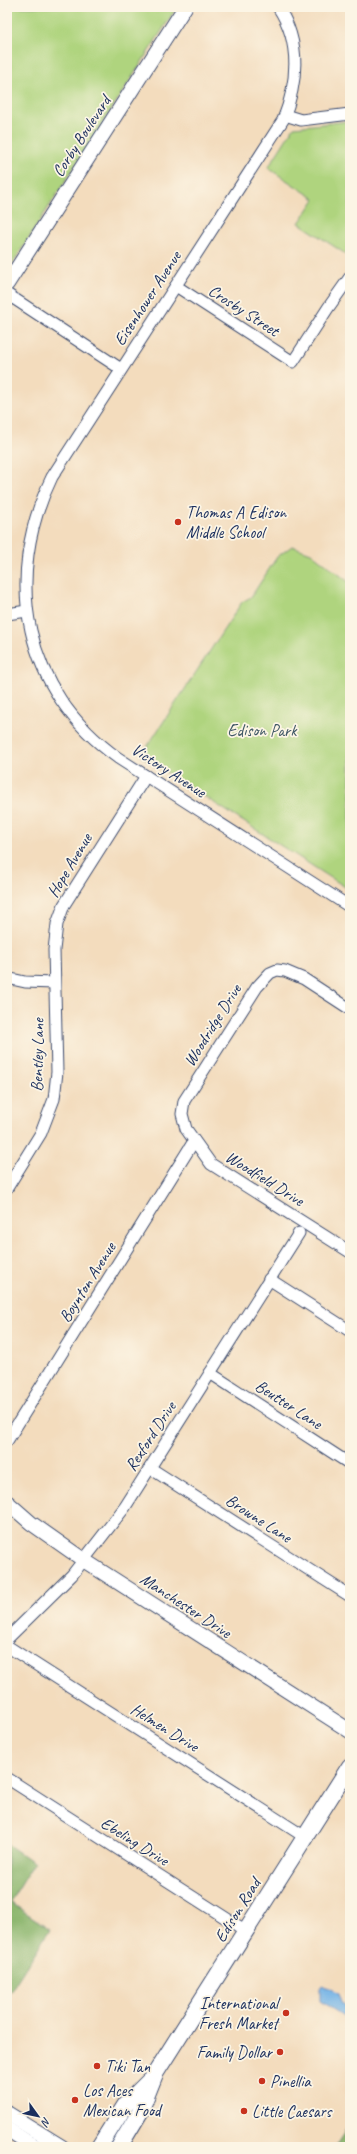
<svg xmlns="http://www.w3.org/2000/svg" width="357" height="2154" font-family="Caveat,sans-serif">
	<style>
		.green { fill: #afd47e; stroke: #65826e }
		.forest { fill: #8bb66d; stroke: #537266 }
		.water { fill: #72b2e6; stroke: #4670a2 }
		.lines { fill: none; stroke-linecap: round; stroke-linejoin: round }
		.minor-casing { stroke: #3b496c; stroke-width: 13 }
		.tertiary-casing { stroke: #3b496c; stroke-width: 16 }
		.secondary-casing { stroke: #3b496c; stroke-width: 18 }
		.minor { stroke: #fff; stroke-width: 11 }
		.tertiary { stroke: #fff; stroke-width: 14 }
		.secondary { stroke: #fff; stroke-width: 16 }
		.poi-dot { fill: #c8321e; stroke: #fcf5e5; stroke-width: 1.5 }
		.labels { text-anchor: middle; stroke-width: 3.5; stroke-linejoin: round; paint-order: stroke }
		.street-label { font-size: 17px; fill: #1b2f5e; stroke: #fcf5e5 }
		.poi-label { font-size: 17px; fill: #1b2f5e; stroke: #fcf5e5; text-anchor: start }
		.park-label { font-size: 17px; fill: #405866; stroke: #fcf5e5 }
	</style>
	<rect width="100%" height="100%" fill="#fcf5e5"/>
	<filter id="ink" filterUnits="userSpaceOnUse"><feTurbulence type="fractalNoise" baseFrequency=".025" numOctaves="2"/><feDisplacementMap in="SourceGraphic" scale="8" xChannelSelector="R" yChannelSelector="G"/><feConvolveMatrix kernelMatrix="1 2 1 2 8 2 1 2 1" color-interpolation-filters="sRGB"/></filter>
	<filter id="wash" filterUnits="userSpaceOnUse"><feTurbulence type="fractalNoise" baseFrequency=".012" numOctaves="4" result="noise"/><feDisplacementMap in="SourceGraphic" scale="16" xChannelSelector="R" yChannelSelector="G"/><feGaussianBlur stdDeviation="0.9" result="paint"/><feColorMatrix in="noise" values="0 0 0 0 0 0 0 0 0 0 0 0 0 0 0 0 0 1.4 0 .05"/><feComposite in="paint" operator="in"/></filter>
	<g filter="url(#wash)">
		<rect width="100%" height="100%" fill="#f3dcbd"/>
		<g class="green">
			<path d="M7,7H177L7,272Z"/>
			<path d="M350,121V257L299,223L315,199L268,168L294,127Z"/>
			<path d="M292,546L311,553L350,583V890L141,756L242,602L251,597L277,557Z"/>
		</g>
		<g class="forest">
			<path d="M7,1844L34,1863L10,1902L50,1929L7,1997Z"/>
			<path d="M350,2123V2147H334Z"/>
		</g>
		<path class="water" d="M322,1985L339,1993L343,2004L350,2009V2020L320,2001V1988Z"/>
	</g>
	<g filter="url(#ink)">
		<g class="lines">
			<g class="minor-casing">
				<g id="minor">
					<path d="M278,7C301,42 298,82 283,120L52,477C2,579 24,691 118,758L350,907"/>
					<path d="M285,115L301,120L350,114"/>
					<path d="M176,286L293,362L328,308L350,277"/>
					<path d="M7,294L121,369"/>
					<path d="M7,614L27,611"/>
					<path d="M7,978L25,982L54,983"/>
					<path d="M350,1009L304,979L285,971L277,970L270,973L257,987L195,1084L184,1101L182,1114L186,1129L211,1164L350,1252"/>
					<path d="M7,1188L41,1133L54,1099L57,1072L54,950L57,924L64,905L146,776"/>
					<path d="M269,1279L350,1331"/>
					<path d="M210,1373L350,1464"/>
					<path d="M7,1441L194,1141"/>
					<path d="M150,1468L350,1596"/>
					<path d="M7,1639L72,1575L125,1507L299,1233"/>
					<path d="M7,1646L305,1837"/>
					<path d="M7,1778L246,1931"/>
				</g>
			</g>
			<g class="tertiary-casing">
				<g id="tertiary">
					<path d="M7,284L185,7"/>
					<path d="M7,1502L31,1523L85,1561L350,1731"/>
					<path d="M7,2113L62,2147"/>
					<path d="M7,2129L35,2147"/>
				</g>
			</g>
			<g class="secondary-casing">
				<g id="secondary">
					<path d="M99,2147L126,2104L150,2080"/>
					<path d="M119,2147L140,2112L155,2074L350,1766"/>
				</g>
			</g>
			<use href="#minor" class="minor"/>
			<use href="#tertiary" class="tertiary"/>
			<use href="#secondary" class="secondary"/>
		</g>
	</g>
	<g class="poi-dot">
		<circle cx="178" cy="522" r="4"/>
		<circle cx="286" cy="2013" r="4"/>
		<circle cx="280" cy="2052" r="4"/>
		<circle cx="97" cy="2066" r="4"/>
		<circle cx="262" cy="2081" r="4"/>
		<circle cx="75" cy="2100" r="4"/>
		<circle cx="244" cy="2111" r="4"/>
	</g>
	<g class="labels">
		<g class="street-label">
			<text transform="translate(81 136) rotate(-57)" y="6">Corby Boulevard</text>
			<text transform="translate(147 298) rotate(-57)" y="6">Eisenhower Avenue</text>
			<text transform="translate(244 310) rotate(33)" y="6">Crosby Street</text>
			<text transform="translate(169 770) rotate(33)" y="6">Victory Avenue</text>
			<text transform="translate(69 865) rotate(-59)" y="6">Hope Avenue</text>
			<text transform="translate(212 1025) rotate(-58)" y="6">Woodridge Drive</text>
			<text transform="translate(37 1055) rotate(-89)" y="6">Bentley Lane</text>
			<text transform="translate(265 1178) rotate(32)" y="6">Woodfield Drive</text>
			<text transform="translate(87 1282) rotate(-58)" y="6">Boynton Avenue</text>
			<text transform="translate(289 1404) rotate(33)" y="6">Beutter Lane</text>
			<text transform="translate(150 1436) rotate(-57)" y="6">Rexford Drive</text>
			<text transform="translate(259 1518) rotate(33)" y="6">Browne Lane</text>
			<text transform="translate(186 1605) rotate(33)" y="6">Manchester Drive</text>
			<text transform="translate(165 1727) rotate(32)" y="6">Helmen Drive</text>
			<text transform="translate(135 1841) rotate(32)" y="6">Ebeling Drive</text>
			<text transform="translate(237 1910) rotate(-58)" y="6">Edison Road</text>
		</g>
		<g class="poi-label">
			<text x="186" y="518">Thomas A Edison<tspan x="186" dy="20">Middle School</tspan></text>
			<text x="278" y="2009" text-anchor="end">International<tspan x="278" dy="20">Fresh Market</tspan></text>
			<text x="272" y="2058" text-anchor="end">Family Dollar</text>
			<text x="105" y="2072">Tiki Tan</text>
			<text x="270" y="2087">Pinellia</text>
			<text x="83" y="2096">Los Aces<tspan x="83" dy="20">Mexican Food</tspan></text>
			<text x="252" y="2117">Little Caesars</text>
		</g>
		<g class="park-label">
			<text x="262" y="736">Edison Park</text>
		</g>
	</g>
	<rect width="357" height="2154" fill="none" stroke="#fcf5e5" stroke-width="24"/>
	<g transform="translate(38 2116) rotate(123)" stroke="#fcf5e5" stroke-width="3" paint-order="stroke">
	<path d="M0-3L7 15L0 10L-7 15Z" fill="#1b2f5e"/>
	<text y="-6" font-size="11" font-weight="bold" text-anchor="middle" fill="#1b2f5e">N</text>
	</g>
</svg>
